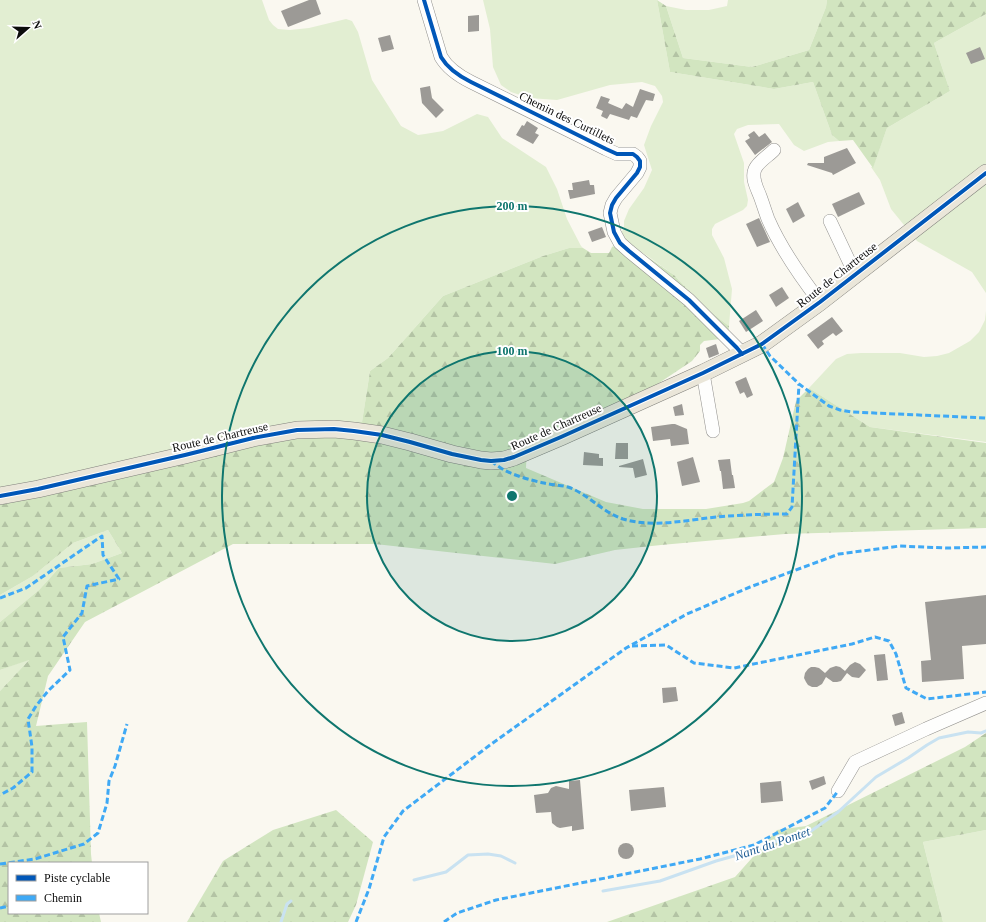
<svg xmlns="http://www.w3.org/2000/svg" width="986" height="922" font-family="Georgia,serif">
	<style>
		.grass { fill: #e2eed2 }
		.forest { fill: url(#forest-firs) }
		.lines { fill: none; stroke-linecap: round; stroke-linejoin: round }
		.stream { stroke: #c9e2f1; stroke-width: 3 }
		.building { fill: #9c9a96 }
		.minor-casing { stroke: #93928f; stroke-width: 14 }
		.major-casing { stroke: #80807c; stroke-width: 18 }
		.minor { stroke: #fefefd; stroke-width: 13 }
		.major { stroke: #eae6d9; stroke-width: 17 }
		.quiet { stroke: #3fa9f5; stroke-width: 3; stroke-dasharray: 6 3; stroke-linecap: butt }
		.cycleway-casing { stroke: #fff; stroke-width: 6 }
		.cycleway { stroke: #0057b8; stroke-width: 4 }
		.ring { fill: none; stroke: #0f766e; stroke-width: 2 }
		.labels { text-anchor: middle; stroke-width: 4; stroke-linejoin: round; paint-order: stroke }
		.street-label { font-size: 12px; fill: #0c0c0c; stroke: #fff }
		.water-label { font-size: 13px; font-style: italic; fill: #1f5d94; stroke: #fff }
		.centre { fill: #0f766e; stroke: #fff; stroke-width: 2 }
		.ring-label { font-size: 12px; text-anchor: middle; font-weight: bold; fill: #0f766e; stroke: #fff; stroke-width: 4; stroke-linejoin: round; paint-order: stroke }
	</style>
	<defs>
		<pattern id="forest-firs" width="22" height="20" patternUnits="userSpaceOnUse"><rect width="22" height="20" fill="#d2e5c0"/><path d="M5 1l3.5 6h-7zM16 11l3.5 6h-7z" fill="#b3c3a4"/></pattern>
	</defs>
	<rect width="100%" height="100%" fill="#faf8f0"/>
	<g class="grass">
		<path d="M0,0H262L269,20L273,25L278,29L290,30L309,28L346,19L352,21L358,32L372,80L401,126L418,135L425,134L443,131L477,114L488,117L502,138L546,167L557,189L567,219L581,246L583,248H569L543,256L443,296L388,358L370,371L362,422L0,491Z"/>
		<path d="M483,0H657L670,72L774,89L813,82L832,135L839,141L828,142L804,151L794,145L779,124L748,125L737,129L734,134L744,163V182L748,200L747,206L743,210L715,224L712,229V235L724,258L732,289L729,326L704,307L674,275L649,257L632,246L612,247L624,228V221L629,209L644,188L652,170L644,145L651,126L663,102L662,96L655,86L642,82L610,85L557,100L529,98L511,92L501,85L493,67L490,29Z"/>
		<path d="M728,0H827L826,7L809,50L752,67L683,58L666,6L686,10H709L727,6Z"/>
		<path d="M986,14V293L972,272L917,241L891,209L880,180L871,167H873L887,128L950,91L934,43Z"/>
		<path d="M986,311V442L870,427L809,388L836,359L847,354L861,353H900L924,357L937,356L949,353L970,341L979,332L985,320Z"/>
		<path d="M108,530L122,553L92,564L59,568L39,590L0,622V595L33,576L73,543Z"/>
		<path d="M30,659L0,691V670Z"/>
		<path d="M986,830V922H943L923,842Z"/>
	</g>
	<g class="forest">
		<path d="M657,0L666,6L683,58L752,67L809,50L826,7L827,0H986V14L934,43L950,91L887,128L873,168L853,140L839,141L832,135L813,82L774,89L670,72Z"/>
		<path d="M632,246L674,275L704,307L729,326L728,338L704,341L700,345V351L692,361L653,387L527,444L526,468L606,502L643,509H706L743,503L749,501L774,482L783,458L796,401L809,388L870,427L986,443V528L785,534L661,545L615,550L555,564L375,544H233L85,622L48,676L36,726L87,722L91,854L92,863H9V913H99L101,922H0V691L29,660L0,670V622L39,590L59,568L92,564L122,553L108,530L73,543L33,576L0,595V491L362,422L370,371L388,358L443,296L543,256L569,248H583L591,253H609L612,247Z"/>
		<path d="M986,733V830L923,842L943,922H607L735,877L777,830L806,826L965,747Z"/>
		<path d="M336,810L373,842L356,905L348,922H187L223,861L273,830Z"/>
	</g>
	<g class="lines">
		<g class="stream">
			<path d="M414,880L446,872L468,855L488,854L501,856L515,863"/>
			<path d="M603,891L660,881L716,861L752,851L782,839L811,831L838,812L876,777L908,758L927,745L939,738L968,732L981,733L986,731"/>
			<path d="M281,922L287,904L291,901"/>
		</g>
	</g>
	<g class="building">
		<path d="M309,0H316L321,14L288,27L281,11Z"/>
		<path d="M479,15V31L468,32V16Z"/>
		<path d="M390,35L394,49L382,52L378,38Z"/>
		<path d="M980,47L985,59L971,64L966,53Z"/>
		<path d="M430,86L432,98L444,110L436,118L422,103L420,88Z"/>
		<path d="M640,89L655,94L653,101L646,100L637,118L631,116L629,120L610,114L607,119L601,116L603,111L596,108L601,96L610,99L608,103L622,109L626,103L633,107Z"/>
		<path d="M527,121L538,128L535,133L539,135L533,144L516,135L522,125L524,126Z"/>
		<path d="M754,131L759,137L765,133L772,142L755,155L745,141L750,138L748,135Z"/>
		<path d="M847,148L856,163L833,175L832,173L807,165L808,163H824V157Z"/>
		<path d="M589,180L590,185H594L595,194L570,199L568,190H573L572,183Z"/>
		<path d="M859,192L865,204L838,217L832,204Z"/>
		<path d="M798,202L805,216L793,223L786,209Z"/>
		<path d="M759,218L770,242L757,247L746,224Z"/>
		<path d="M602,227L606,237L592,242L588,232Z"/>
		<path d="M782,287L789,298L776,307L769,295Z"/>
		<path d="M756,310L763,321L746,332L739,321Z"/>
		<path d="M832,317L843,331L836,336L833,333L822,341L824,344L818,349L807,335Z"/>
		<path d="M716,344L719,354L709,358L706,348Z"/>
		<path d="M746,377L753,395L747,398L744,392L740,394L735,382Z"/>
		<path d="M682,404L684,415L675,416L673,407Z"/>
		<path d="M672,424H675L687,429L689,444L671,446L670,439L653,441L651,427Z"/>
		<path d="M616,443H628V459H615Z"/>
		<path d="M584,452L599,454V458H603V466L583,465Z"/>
		<path d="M693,457L700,482L682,486L677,462Z"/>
		<path d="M643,459L647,475L635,478L633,468L619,467V466Z"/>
		<path d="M730,459L732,475H733L735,488L723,489L721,471H720L718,460Z"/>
		<path d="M986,595V644L962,646L964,679L922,682L921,661L931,660L925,602Z"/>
		<path d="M885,654L888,680L877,681L874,655Z"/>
		<path d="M855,662L860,664L866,670L861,676L859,678L852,677L847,673L841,681L837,682H833L826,677L822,684L817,687H812L808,685L806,682L804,678L805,673L808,669L811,667H815L819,668L825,673L830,668L836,666L840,667L845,671L850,665Z"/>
		<path d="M676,687L678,701L663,703L662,688Z"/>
		<path d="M902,712L905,723L895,726L892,715Z"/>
		<path d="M824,776L826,784L812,790L809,781Z"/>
		<path d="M580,780L584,829L572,831V826L560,828L557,827L552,823L551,812L536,813L534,795L548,793L551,788L556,786L569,789V781Z"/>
		<path d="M781,781L783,801L761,803L760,783Z"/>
		<path d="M664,787L666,807L631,811L629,790Z"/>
		<circle cx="626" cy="851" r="8"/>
	</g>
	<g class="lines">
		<g class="minor-casing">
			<g id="minor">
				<path d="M424,0L441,57C448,69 459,76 471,82L606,149L617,154H633L637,157L640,161V167L637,173L616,198L612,205L610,213L614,232L620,243L629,251L689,300L737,348L742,354"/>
				<path d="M774,150C768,156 758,162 755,169C751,178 757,188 760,196C763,204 765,211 768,219C781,249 800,276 820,302"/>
				<path d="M830,221L855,274"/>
				<path d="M703,373L713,431"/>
				<path d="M838,791L855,762L926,729L986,703"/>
			</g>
		</g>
		<g class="major-casing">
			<path id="major" d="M0,496L38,489L185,455L253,438L297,430L334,429L354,431L382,435L410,442L452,454L481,460L491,461L504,460L514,457L561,437L703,373L762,344L820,302L986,173"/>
		</g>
		<use href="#minor" class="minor"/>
		<use href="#major" class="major"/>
		<g class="quiet">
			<path d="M762,344L770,356L799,384L829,406L840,410L852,412L986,418"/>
			<path d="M491,461C495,464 499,467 504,470C513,475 533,481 544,483C552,485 560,485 568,487C588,494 602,512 623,519C654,528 686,520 717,517C740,515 763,514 787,514L792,507L799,384"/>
			<path d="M0,598L26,588L102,536L103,555L119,579L87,586L82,613L63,637L70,670L48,691L36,706L28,719L32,747V772L13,788L0,795"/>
			<path d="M632,646L666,645L694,663L734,668L852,644L875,637L889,641L896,654L906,688L927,699L986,692"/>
			<path d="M0,864L35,859L84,844L98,833L107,803L109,781L115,766L127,724"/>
			<path d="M0,908L9,906"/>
			<path d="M356,922L369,889L384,837L403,811L490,745L626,648L687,614L750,587L839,554L900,546L948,548L986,547"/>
			<path d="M444,922L457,913L496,900L700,859L754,845L825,808L838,791"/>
		</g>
		<g class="cycleway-casing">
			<g id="cycleway">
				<path d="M424,0L441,57C448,69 459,76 471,82L606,149L617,154H633L637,157L640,161V167L637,173L616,198L612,205L610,213L614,232L620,243L629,251L689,300L737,348L742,354"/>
				<path d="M0,496L38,489L185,455L253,438L297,430L334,429L354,431L382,435L410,442L452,454L481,460L491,461L504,460L514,457L561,437L703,373L762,344L820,302L986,173"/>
			</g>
		</g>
		<use href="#cycleway" class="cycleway"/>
	</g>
	<circle cx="512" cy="496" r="145" fill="#0f766e" fill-opacity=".12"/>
	<g class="ring">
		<circle cx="512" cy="496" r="145"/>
		<circle cx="512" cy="496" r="290"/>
	</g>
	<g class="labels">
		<g class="street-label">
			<text transform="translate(567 118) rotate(26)" y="4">Chemin des Curtillets</text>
			<text transform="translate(837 275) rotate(-38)" y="4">Route de Chartreuse</text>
			<text transform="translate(556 427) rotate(-24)" y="4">Route de Chartreuse</text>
			<text transform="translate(220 437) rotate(-13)" y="4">Route de Chartreuse</text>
		</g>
		<g class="water-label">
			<text transform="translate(772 843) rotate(-19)" y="5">Nant du Pontet</text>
		</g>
	</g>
	<circle cx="512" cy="496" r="6" class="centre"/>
	<g class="ring-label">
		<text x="512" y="210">200 m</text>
		<text x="512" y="355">100 m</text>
	</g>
	<rect x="8" y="862" width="140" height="52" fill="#ffffff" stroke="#9e9e9e"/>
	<rect x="16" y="875" width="20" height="6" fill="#0057b8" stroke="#9e9e9e"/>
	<text x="44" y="882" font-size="12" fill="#0c0c0c">Piste cyclable</text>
	<rect x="16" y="895" width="20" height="6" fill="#3fa9f5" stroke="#9e9e9e"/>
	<text x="44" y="902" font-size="12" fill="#0c0c0c">Chemin</text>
	<g transform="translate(28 28) rotate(70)" stroke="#ffffff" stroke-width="3" paint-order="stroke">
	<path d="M0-3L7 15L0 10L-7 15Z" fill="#0c0c0c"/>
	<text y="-6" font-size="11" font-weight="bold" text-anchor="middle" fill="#0c0c0c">N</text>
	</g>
</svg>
